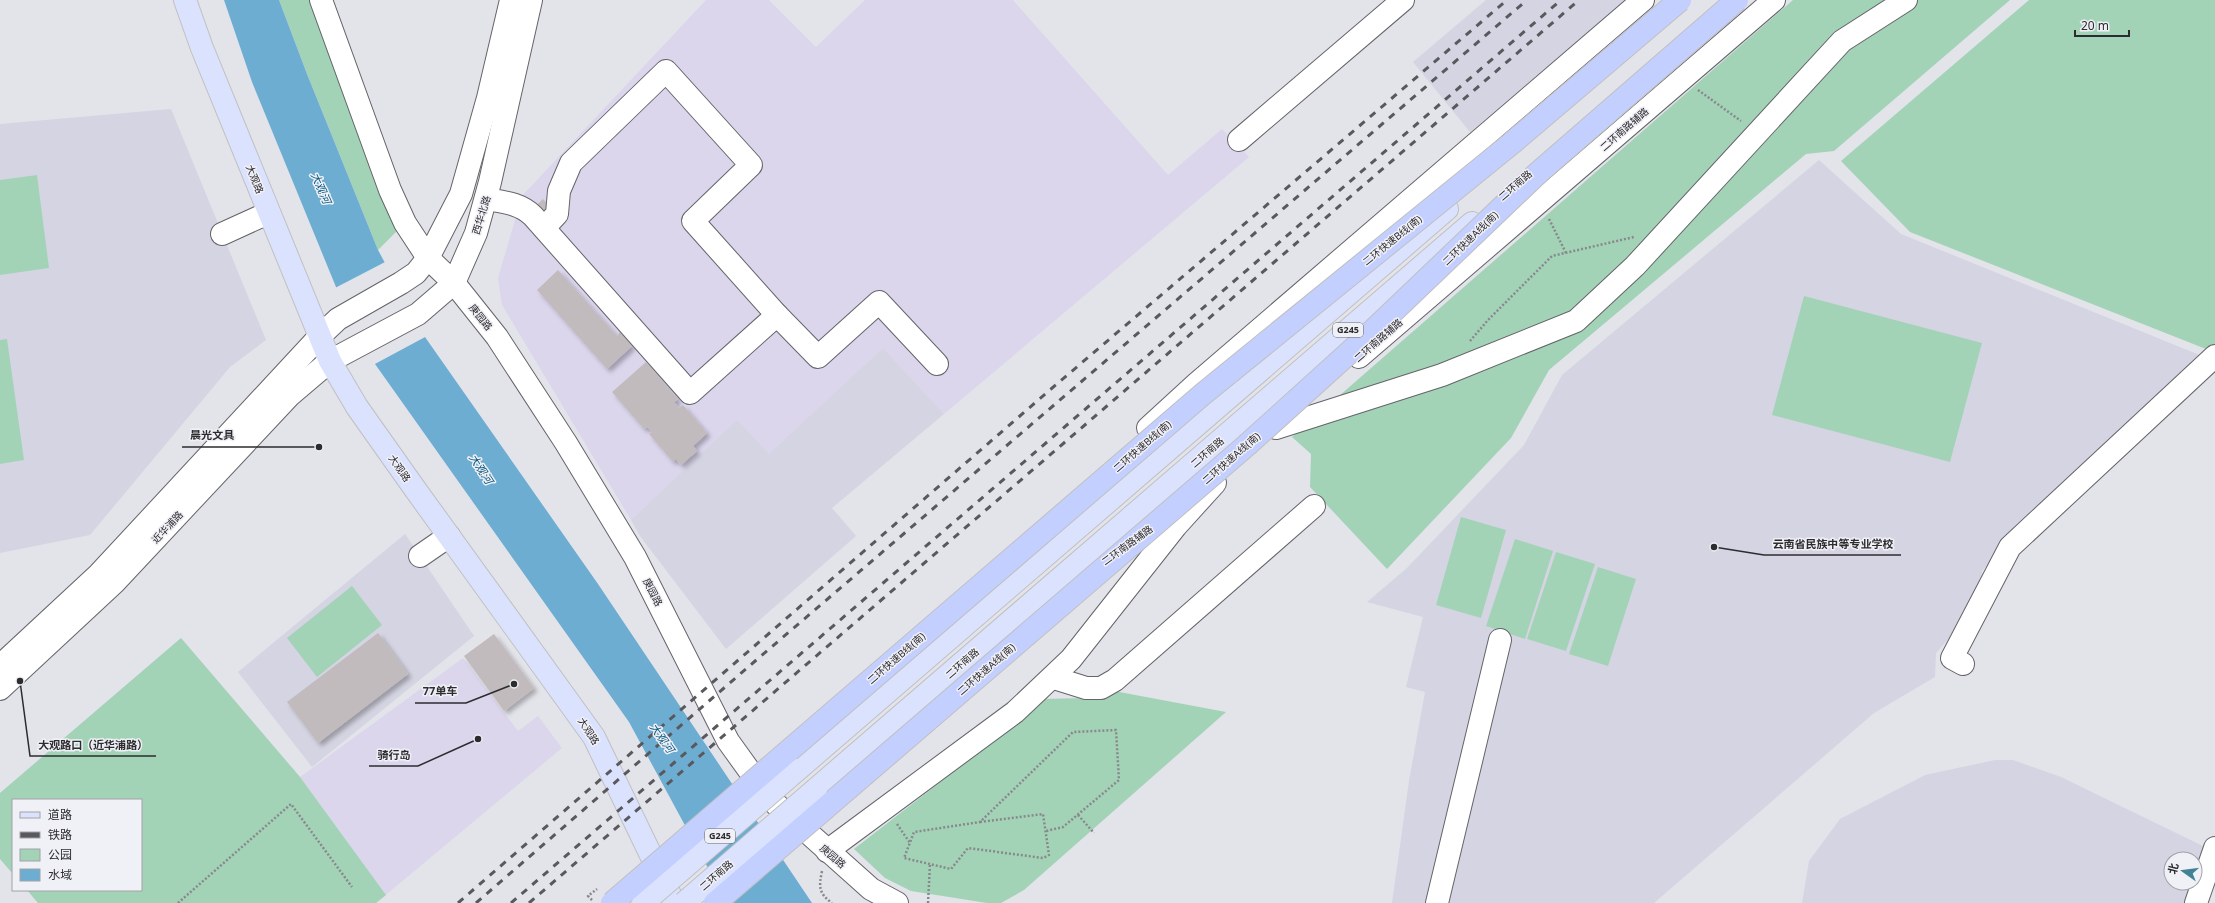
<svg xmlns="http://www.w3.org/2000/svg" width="2215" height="903" font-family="'Noto Sans','Noto Sans SC',sans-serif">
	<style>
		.commercial { fill: #dbd6ec }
		.built { fill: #d4d4e2 }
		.green { fill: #a3d3b7 }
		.water { fill: #6eadd2 }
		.pier { fill: #e3e3ea }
		.building { fill: #c2bbbd; filter: url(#shadow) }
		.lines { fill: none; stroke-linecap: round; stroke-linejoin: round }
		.minor-casing { stroke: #646469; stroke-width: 24 }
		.major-casing { stroke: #c0c0c1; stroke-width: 24 }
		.path { stroke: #88888d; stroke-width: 2.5; stroke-dasharray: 2 2; stroke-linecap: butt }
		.minor { stroke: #fff; stroke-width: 22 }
		.major { stroke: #dbe2fe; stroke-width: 22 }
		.rail { stroke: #59595d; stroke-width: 3; stroke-dasharray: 7 7; stroke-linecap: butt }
		.major-bridge-casing { stroke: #c0c0c1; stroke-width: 24; stroke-linecap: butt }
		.highway-bridge-casing { stroke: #c0c0c1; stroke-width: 24; stroke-linecap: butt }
		.major-bridge { stroke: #dbe2fe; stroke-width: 22 }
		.highway-bridge { stroke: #c3cffe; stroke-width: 22 }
		.labels { text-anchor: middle; stroke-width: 3; stroke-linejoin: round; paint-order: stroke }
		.shield { fill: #f0f0f7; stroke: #67676b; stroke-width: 1 }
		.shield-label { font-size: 9px; font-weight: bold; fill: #2c2c2f }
		.street-label { font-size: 10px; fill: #2c2c2f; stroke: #f0f0f7 }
		.water-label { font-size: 11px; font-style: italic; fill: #07597e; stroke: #f0f0f7 }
		.leader { fill: none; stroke: #2c2c2f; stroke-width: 1.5 }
		.callout-dot { fill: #2c2c2f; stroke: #f0f0f7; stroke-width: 1.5 }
		.callout-label { font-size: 11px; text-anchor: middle; font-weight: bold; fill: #2c2c2f; stroke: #f0f0f7; stroke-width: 3; stroke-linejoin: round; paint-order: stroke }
	</style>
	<defs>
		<filter id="shadow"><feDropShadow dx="3.5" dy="3.5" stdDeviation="2" flood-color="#0004"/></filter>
	</defs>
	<rect width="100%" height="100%" fill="#e3e3ea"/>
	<g class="commercial">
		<path d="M706,0H769L816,47L865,0H1013L1168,175L1222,129L1249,157L944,414L883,348L769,455L737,421L631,520L502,305L498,278L522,196Z"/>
		<path d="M181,638L300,777L463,658L518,731L538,716L562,748L376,903H38L27,890H141V800H13V874L0,859V793Z"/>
	</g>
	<g class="built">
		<path d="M1486,0H1626L1470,132L1413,62Z"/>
		<path d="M171,109L266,340L230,367L90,535L0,553V124Z"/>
		<path d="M1819,160L1901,234L2202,356L2019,526L1982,571L1978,606L1936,653L1935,677L1874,713L1654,903H1392L1409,781L1425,692L1406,687L1423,617L1367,602L1407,568L1524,445L1562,375Z"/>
		<path d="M883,348L944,414L832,508L856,536L726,649L640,536L631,520L737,420L769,454Z"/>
		<path d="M405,534L474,636L312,767L238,672Z"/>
		<path d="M1995,760H2013L2061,777L2205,847L2195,873V859H2171V883H2191L2184,903H1802L1809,861L1840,819L1925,775Z"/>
	</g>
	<g class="green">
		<path d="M279,0H331L405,223L378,250L307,74Z"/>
		<path d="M1793,0H2010L1834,151L1806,154L1549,370L1511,438L1387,569L1310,487L1311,454L1292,437Z"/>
		<path d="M2029,0H2215V347L2211,351L1910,232L1841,161Z"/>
		<path d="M37,175L49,268L0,275V180Z"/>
		<path d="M1804,296L1982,343L1950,462L1772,415Z"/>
		<path d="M7,339L24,460L0,464V340Z"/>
		<path d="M1461,517L1506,530L1481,618L1436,605Z"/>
		<path d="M1515,539L1553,551L1525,639L1486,626Z"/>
		<path d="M1556,552L1595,564L1566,651L1527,639Z"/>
		<path d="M1598,567L1636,579L1608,666L1569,654Z"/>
		<path d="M352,586L382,625L317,677L287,638Z"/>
		<path d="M181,638L300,777L386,895L376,903H38L27,890H141V800H13V874L0,859V793Z"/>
		<path d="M1114,691L1226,712L1024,890L1001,903H987L911,891L885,878L854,849L1001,735L1040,699L1085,698Z"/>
	</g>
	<path class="water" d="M224,0H279L307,74L378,250L425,337L598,584L812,903H727L629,722L375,364L336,287L252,82Z"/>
	<path class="pier" d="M387,261L427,336L373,365L335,288Z"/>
	<g class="building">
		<path d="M543,199L552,208L532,227L523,218Z"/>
		<path d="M558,270L617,336L620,332L632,346L607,369L537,290Z"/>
		<path d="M646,362L678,399L674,402L679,408L683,405L707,433L693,446L697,451L681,465L676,459L673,462L649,434L652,432L647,427L644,429L612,392Z"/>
		<path d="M378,633L408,674L318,743L287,702Z"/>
		<path d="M494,634L534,688L504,711L464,656Z"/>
	</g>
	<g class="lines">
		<g class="minor-casing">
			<g id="minor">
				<path d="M321,0L390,190L405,223L428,258L454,283L497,337L566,443L635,557L728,741L769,798L871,889L897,903"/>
				<path d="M1239,140L1403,0"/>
				<path d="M486,199C503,202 520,203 533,216L690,393L777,315L818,357L879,302L937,364"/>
				<path d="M544,228L557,214L559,191L571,163L666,71L751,165L693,221L777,315"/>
				<path d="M222,234L268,213"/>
				<path d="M1359,357L1774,0"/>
				<path d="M1148,428L1196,384L1643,0"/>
				<path d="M1276,428L1442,375L1576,321L1635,266L1842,41L1906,0"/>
				<path d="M420,556L449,536"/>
				<path d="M1963,664L1952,658L2010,547L2215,356"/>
				<path d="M0,666L99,574L320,336L338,319L401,283L416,273L428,258L461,194L488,98L511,0"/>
				<path d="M1054,678L1086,688H1101L1115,680L1314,506"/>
				<path d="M0,689L114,583L290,395L330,361L418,314L454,283L476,233L490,182L531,0"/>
				<path d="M827,851L1015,712L1071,659L1176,526L1215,483"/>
				<path d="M1437,903L1500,640"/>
				<path d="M2196,903L2215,848"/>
			</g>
		</g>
		<g class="major-casing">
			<g id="major">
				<path d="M185,0L202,48L330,361L357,407L415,489L594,737L674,903"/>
				<path d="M797,770L1447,209"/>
				<path d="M816,789L1472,223"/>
			</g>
		</g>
		<g class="path">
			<path d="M1698,90L1741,121"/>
			<path d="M1549,219L1566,253"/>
			<path d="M1470,341L1488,320L1552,256L1634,237"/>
			<path d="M1078,815L1094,833"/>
			<path d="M980,822L1043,814L1049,855L1043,858L968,848L951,869L904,858L914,832L980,822L1073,732L1116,730L1119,780L1063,827L1046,831"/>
			<path d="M897,824L910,843"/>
			<path d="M822,871C819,886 818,893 832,903"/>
			<path d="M592,900L588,896L597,889"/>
			<path d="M178,903L291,804L352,887"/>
			<path d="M928,903L930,864"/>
		</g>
		<use href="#minor" class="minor"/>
		<use href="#major" class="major"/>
		<g class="rail">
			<path d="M458,903L1051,389L1507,0"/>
			<path d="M476,903L754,662L1527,0"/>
			<path d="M511,903L1561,0"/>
			<path d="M529,903L1579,0"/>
		</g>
		<g class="major-bridge-casing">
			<g id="major-bridge">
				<path d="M643,903L797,770"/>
				<path d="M684,903L816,789"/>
			</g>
		</g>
		<g class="highway-bridge-casing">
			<g id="highway-bridge">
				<path d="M612,903L1203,394L1512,143L1680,0"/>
				<path d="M715,903L1247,445L1362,341L1539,172L1737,0"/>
			</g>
		</g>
		<use href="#major-bridge" class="major-bridge"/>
		<use href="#highway-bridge" class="highway-bridge"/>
	</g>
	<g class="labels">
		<g class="shield">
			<rect x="1333" y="323" width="30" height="14" rx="3"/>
			<rect x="705" y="829" width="30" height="14" rx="3"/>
		</g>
		<g class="shield-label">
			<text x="1348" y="333">G245</text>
			<text x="720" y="839">G245</text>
		</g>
		<g class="street-label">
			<text transform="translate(1624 129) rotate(-41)" y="4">二环南路辅路</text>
			<text transform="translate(255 179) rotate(68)" y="4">大观路</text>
			<text transform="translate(1515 185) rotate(-41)" y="4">二环南路</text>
			<text transform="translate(481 215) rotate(-73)" y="4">西华北路</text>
			<text transform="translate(1470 238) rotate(-44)" y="4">二环快速A线(南)</text>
			<text transform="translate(1392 240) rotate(-39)" y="4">二环快速B线(南)</text>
			<text transform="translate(481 317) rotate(51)" y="4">庚园路</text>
			<text transform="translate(1378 340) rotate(-41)" y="4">二环南路辅路</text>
			<text transform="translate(1142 446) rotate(-41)" y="4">二环快速B线(南)</text>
			<text transform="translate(1207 452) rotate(-41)" y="4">二环南路</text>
			<text transform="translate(1231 458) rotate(-41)" y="4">二环快速A线(南)</text>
			<text transform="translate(400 468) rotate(55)" y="4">大观路</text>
			<text transform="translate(167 527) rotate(-47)" y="4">近华浦路</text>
			<text transform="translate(1127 545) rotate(-36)" y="4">二环南路辅路</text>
			<text transform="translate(653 592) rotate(63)" y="4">庚园路</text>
			<text transform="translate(896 658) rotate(-41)" y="4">二环快速B线(南)</text>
			<text transform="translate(962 663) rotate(-41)" y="4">二环南路</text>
			<text transform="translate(986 669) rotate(-41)" y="4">二环快速A线(南)</text>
			<text transform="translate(589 731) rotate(57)" y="4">大观路</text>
			<text transform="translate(833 856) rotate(41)" y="4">庚园路</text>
			<text transform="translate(716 875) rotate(-41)" y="4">二环南路</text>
		</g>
		<g class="water-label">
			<text transform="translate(321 188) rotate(66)" y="4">大观河</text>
			<text transform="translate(481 469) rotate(57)" y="4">大观河</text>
			<text transform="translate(662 738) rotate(55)" y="4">大观河</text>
		</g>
	</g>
	<path class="leader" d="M319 447L242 447H182M1714 547L1764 555H1901M514 684L466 703H415M20 681L30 756H156M478 739L418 766H369"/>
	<g class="callout-dot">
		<circle cx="319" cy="447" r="4"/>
		<circle cx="1714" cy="547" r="4"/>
		<circle cx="514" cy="684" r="4"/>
		<circle cx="20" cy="681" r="4"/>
		<circle cx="478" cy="739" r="4"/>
	</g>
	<g class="callout-label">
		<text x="212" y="439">晨光文具</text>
		<text x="1833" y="548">云南省民族中等专业学校</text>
		<text x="440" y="695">77单车</text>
		<text x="93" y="749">大观路口（近华浦路）</text>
		<text x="394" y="759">骑行岛</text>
	</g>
	<rect x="12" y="799" width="130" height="92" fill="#f0f0f7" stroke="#a2a2a7"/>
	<rect x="20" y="812" width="20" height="6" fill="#dbe2fe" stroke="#a2a2a7"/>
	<text x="48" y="819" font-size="12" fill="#2c2c2f">道路</text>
	<rect x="20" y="832" width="20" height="6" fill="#59595d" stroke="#a2a2a7"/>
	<text x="48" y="839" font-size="12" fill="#2c2c2f">铁路</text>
	<rect x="20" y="849" width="20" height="12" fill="#a3d3b7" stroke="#a2a2a7"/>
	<text x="48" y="859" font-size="12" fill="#2c2c2f">公园</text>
	<rect x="20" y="869" width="20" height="12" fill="#6eadd2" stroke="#a2a2a7"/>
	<text x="48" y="879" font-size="12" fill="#2c2c2f">水域</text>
	<g transform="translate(2183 871) rotate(284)"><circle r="19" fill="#f0f0f7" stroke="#a2a2a7"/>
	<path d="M0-3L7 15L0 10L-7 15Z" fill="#428295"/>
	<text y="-6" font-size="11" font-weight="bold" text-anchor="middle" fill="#2c2c2f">北</text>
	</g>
	<path d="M2075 30v6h54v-6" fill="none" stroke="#2c2c2f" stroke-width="2"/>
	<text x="2081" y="30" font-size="12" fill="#2c2c2f" stroke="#f0f0f7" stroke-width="3" paint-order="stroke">20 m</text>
</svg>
